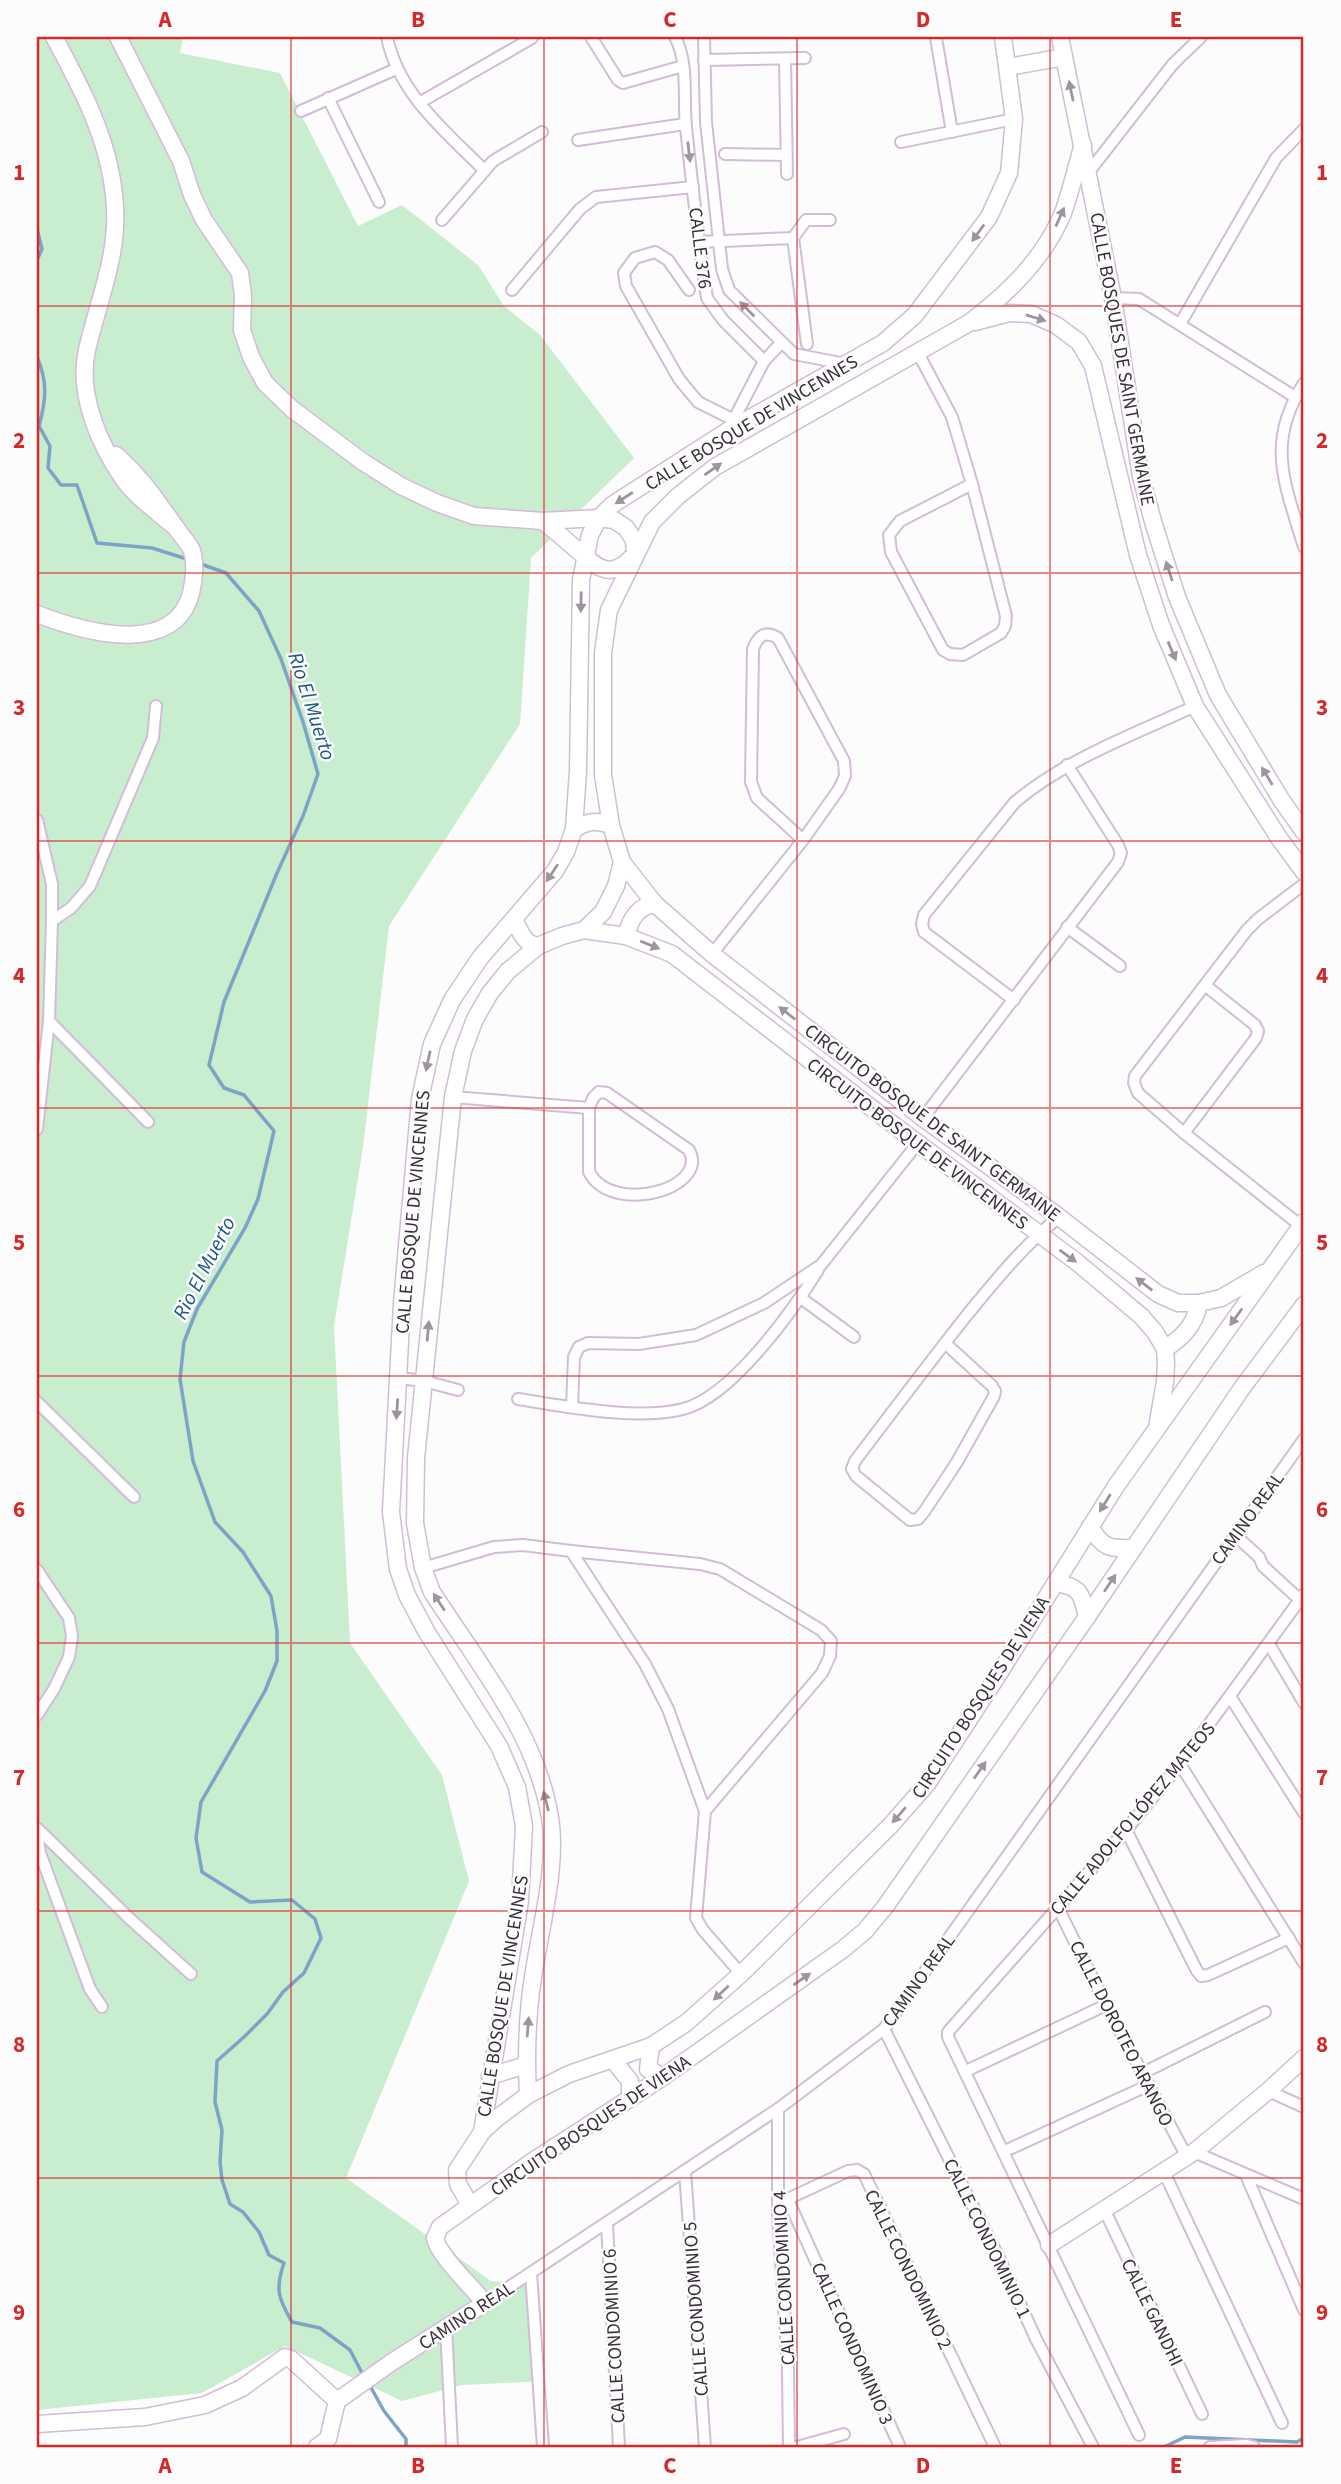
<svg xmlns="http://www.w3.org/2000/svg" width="1341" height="2484" font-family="'Source Sans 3',sans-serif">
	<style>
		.green { fill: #c9edcf }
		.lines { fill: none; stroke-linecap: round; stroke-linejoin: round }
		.stream { stroke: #7da3c7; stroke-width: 3.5 }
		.street-casing { stroke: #d3bcd8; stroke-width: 14 }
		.secondary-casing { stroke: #d3bcd8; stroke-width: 19 }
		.street { stroke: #fff; stroke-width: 10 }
		.secondary { stroke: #fff; stroke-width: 16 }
		.oneway { fill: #9c969c }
		.grid { fill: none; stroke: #d62828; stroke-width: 2; stroke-opacity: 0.55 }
		.labels { text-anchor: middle; stroke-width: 5; stroke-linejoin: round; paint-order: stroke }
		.street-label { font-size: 19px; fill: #382e39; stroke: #fbfcfb }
		.water-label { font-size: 21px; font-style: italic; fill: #1c5786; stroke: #fbfcfb }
		.neatline { fill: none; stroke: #d62828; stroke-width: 2.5 }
		.grid-label { font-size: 23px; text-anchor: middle; font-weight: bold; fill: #d62828 }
	</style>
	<rect width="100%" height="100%" fill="#fbfcfb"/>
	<path class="green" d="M37,37H183L180,53L280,73L358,226L402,205L478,265L504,306L540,335L634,458L531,558L520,724L389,926L363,1147L334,1326L350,1643L442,1775L469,1881L346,2178L491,2281L539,2284L544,2381L462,2385L402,2401L285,2346L202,2393L37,2410Z"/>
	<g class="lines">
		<g class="stream">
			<path d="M37,195V202"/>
			<path d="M37,229L42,249L37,260"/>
			<path d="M37,357C48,382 46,400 39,426L50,446L48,468L61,485H77L97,543L152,548L190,560"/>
			<path d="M201,564L226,573L259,611L281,659L303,722L318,774L303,816L277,873L224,1002L209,1065L224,1088L244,1095L274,1131L258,1199L245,1228L197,1309L184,1342L180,1379L193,1461L215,1522L243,1552L271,1596L277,1631V1661L265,1691L201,1802L196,1838L202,1872L250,1902L292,1900L315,1919L321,1938L304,1973L283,1992L267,2014L244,2037L217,2061L215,2102L222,2130L220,2162L222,2180L230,2204L243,2212L259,2232L269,2255L284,2263C275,2289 278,2298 292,2322L320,2328L350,2350L363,2375"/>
			<path d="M369,2384L384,2411L406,2439V2447"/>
			<path d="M1164,2447L1185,2437L1297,2442L1304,2438"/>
		</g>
		<g class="street-casing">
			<g id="street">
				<path d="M387,37C398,93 445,131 484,170"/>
				<path d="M591,37L618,80L623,83L683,66"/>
				<path d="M675,37C689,63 683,98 686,127C692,184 698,241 707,298L723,320L764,361"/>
				<path d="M704,37L706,122L722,269L729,290L794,354L846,364"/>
				<path d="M936,38L952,132"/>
				<path d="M785,59L787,174"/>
				<path d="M704,60L805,58"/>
				<path d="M328,98L379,202"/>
				<path d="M419,103L532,38"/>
				<path d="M301,111L396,69"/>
				<path d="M578,140L685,124"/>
				<path d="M901,142L1014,119"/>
				<path d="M725,154L786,155"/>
				<path d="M1088,173L1173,64L1201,37"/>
				<path d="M442,220L493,161L542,132"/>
				<path d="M699,242L793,238"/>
				<path d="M512,290L580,209L596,197L693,187"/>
				<path d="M689,290L668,260L655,252L635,258L624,273L626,286L679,379L698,402L734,420"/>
				<path d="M1113,298L1139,299L1295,397"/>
				<path d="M1180,324L1276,158L1304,129"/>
				<path d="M807,344L793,238L806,220H830"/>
				<path d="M918,353L952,417L972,484L1006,616L1005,626L1001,633L963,655L950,654L943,650L891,552L889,535L900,521L972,484"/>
				<path d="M1304,383C1265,443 1285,484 1304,547"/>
				<path d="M731,425L764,361L781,343"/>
				<path d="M37,820L52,884V921L49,1021L37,1129"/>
				<path d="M52,921L71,908L90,886L153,738L156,706"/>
				<path d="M1067,927L1120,966"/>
				<path d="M712,954L803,840L839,789L845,776L844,761L778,638C765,630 758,636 753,649L751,782L757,798L803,840"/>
				<path d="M1014,1000L924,932L922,924L924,915L1015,802C1068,758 1133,735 1195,706"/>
				<path d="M49,1021L148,1122"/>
				<path d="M599,1092L607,1093L689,1150C710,1189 612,1216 589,1172V1108L593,1098Z"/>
				<path d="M453,1097L589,1108"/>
				<path d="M923,1118L1118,862L1121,853L1118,845L1067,765"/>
				<path d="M1184,1133L1256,1038L1258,1031L1255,1025L1206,986"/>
				<path d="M1301,1226L1184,1133L1138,1093L1134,1083L1135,1076L1247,930L1258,919L1304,884"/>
				<path d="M801,1298L854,1337"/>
				<path d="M945,1343L992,1386L995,1391L994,1396L957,1462L924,1512L918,1519L910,1520L856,1476L852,1469L855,1461C892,1412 929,1363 967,1315C995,1281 1024,1245 1059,1217"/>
				<path d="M399,1378L424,1381L458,1390"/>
				<path d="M518,1399C564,1406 637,1421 683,1409C731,1397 792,1312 818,1270"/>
				<path d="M37,1402L134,1497"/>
				<path d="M572,1407L574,1357L579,1347L588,1343L639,1344L696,1335L764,1303L821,1265L918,1143"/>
				<path d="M1235,1535L1259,1557L1263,1566L1300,1600"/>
				<path d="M571,1551L700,1564L720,1569L821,1630L831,1641L830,1656L822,1673L705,1811"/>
				<path d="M423,1568L494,1547L523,1545L571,1551L645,1664L668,1709L705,1811L696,1918L703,1930L741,1974"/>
				<path d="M37,1570L69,1618L72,1636L69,1657L54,1689L37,1715"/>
				<path d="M1269,1644L1304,1703"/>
				<path d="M1231,1698L1304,1813"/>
				<path d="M1180,1764L1304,1963"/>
				<path d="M37,1828L129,1918L191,1974"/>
				<path d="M1126,1830L1197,1971L1201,1976L1208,1975L1289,1938"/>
				<path d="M37,1834L40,1853L90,1989L102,2007"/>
				<path d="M1058,1908L1106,2005L1187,2157"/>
				<path d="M884,2029L1001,2262L1036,2339L1093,2447"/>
				<path d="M966,2071L1106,2005"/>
				<path d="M1143,2073L1265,2012"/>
				<path d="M1268,2091L1304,2107"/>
				<path d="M778,2109V2214L788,2370L789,2447"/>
				<path d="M1005,2151L1149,2085"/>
				<path d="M1194,2152L1304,2199"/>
				<path d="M1163,2170L1282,2423"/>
				<path d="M685,2171L705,2447"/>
				<path d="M1246,2175L1304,2310"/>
				<path d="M788,2200L900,2447"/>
				<path d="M779,2203L848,2171L857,2170L864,2174L995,2447"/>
				<path d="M1104,2209L1202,2414"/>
				<path d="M607,2224L619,2447"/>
				<path d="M531,2273L543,2447"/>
				<path d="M485,2303L778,2109L884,2029L1304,1439"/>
				<path d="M446,2327L452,2447"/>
				<path d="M1139,2435L948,2037V2032L1126,1830L1180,1764L1304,1594"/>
				<path d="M797,2447L844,2434"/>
				<path d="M1210,2447L1247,2445L1254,2447"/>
			</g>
		</g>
		<g class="secondary-casing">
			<g id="secondary">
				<path d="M54,37C81,87 108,137 114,195C121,251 99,297 87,350C77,394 99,444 124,480C137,498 158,512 175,527"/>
				<path d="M118,37L181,161L192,195L204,220L240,273L243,295L242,330L251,357L265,383L292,409L363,462L401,486L437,503L474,516L543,521L599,518L614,520L626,528L634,540L635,554C612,581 599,569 577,550C566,540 555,531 543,521"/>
				<path d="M1060,37L1113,298L1141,477L1154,525L1177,597L1218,695L1282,801L1304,832"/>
				<path d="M1008,67L1064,57"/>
				<path d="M975,322L1009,313L1031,314L1056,325L1079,342L1093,366L1138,555L1161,625L1195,706L1279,838L1304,872"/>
				<path d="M37,614C81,631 174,659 191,593C194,581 196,563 192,551C190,544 181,536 177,529C156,500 143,479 116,455"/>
				<path d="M574,829C588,821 596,820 611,825"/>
				<path d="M622,862L655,904L712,954L923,1118L1059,1217L1158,1294L1178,1303H1199L1221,1298L1264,1273"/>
				<path d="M514,919C520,931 524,944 538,946"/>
				<path d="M584,930L626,936L672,954L891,1123L1078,1263L1141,1316L1155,1332L1165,1349L1166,1363L1165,1382L1158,1422"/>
				<path d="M626,936C630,920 637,906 655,904"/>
				<path d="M1165,1349C1183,1337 1195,1325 1199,1303"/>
				<path d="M1090,1527C1103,1548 1109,1549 1133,1548"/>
				<path d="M1055,1583C1080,1586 1082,1594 1087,1617"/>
				<path d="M651,2046L648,2069L663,2077"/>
				<path d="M613,2060L630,2081V2098"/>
				<path d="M490,2076L526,2065"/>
				<path d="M528,2095C526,2056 527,2016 533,1977C540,1929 558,1866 550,1818C537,1734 477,1662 432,1592L423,1568L415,1523L416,1458L453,1097L463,1051L475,1019L490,993L508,971L538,946L562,936L584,930L603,912L616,886L622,862L611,825L603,775V653L609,610L652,522L678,496L715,467L969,323C1009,292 1043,260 1063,213C1071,191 1076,167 1083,145"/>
				<path d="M482,2132L520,1901L524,1826L517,1787L499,1746L426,1631L407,1595L398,1569L391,1512L402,1303L420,1099L432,1044L452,1000L480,958L555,871L566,852L574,829L578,771L581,580L590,535L599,518L612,505L729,430L883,343L915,315L989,217L1009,173L1014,119L1003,37"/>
				<path d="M470,2205L458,2184L457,2170L482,2132L497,2118L528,2095L569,2074L651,2046L686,2023L741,1974L890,1826L927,1784L998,1675L1116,1486L1304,1222"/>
				<path d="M1049,2245L1194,2152L1268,2091L1304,2058"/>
				<path d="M37,2424L145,2417L205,2405L242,2388L285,2357L291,2359L337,2401L392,2362L485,2303C472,2287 438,2255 435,2238L440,2227L533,2161L663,2077L842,1950L865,1931L885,1907L1087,1617L1242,1388L1304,1305"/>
				<path d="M317,2447L328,2439L337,2401"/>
			</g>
		</g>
		<use href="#street" class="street"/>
		<use href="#secondary" class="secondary"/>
	</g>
	<defs><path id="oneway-solid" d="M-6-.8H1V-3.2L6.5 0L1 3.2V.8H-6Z" transform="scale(1.75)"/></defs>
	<g class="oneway">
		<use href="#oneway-solid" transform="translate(1071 91) rotate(-102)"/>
		<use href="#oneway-solid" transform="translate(689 152) rotate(83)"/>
		<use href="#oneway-solid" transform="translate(1060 217) rotate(-66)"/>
		<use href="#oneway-solid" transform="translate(978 233) rotate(126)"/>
		<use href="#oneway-solid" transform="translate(747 309) rotate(-135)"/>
		<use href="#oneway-solid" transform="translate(1036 318) rotate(17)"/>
		<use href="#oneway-solid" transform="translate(713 469) rotate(-35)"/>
		<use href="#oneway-solid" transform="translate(624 498) rotate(147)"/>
		<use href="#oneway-solid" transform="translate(1169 571) rotate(-108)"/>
		<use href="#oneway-solid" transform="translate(581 602) rotate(91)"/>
		<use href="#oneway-solid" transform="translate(1172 651) rotate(67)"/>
		<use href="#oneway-solid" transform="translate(1267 776) rotate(-121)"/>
		<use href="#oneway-solid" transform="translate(552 873) rotate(124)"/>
		<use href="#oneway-solid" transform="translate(650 945) rotate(22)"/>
		<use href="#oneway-solid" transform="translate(787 1013) rotate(-142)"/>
		<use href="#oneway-solid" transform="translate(428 1061) rotate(102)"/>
		<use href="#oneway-solid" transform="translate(1068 1256) rotate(36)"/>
		<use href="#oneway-solid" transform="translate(1144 1284) rotate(-142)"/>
		<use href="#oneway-solid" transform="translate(1236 1317) rotate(126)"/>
		<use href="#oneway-solid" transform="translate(428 1331) rotate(-85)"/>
		<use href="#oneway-solid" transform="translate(397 1409) rotate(94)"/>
		<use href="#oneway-solid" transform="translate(1105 1503) rotate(122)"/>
		<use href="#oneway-solid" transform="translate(1110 1583) rotate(-56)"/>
		<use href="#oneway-solid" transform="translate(439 1602) rotate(-123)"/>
		<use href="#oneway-solid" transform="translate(980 1770) rotate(-55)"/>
		<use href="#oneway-solid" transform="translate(546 1801) rotate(-104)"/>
		<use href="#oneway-solid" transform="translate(899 1815) rotate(131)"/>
		<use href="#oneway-solid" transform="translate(802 1979) rotate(-35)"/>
		<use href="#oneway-solid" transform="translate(721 1993) rotate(137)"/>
		<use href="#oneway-solid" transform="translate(528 2027) rotate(-85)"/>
	</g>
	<path class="grid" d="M291,37V2447M544,37V2447M797,37V2447M1050,37V2447M37,306H1304M37,573H1304M37,841H1304M37,1108H1304M37,1376H1304M37,1643H1304M37,1911H1304M37,2178H1304"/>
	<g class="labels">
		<g class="street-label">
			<text transform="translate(701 248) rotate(83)" y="7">CALLE 376</text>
			<text transform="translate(1123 359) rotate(80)" y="7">CALLE BOSQUES DE SAINT GERMAINE</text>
			<text transform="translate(751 422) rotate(-31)" y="7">CALLE BOSQUE DE VINCENNES</text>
			<text transform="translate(933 1122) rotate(37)" y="7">CIRCUITO BOSQUE DE SAINT GERMAINE</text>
			<text transform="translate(918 1143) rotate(37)" y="7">CIRCUITO BOSQUE DE VINCENNES</text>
			<text transform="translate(412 1212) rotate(-85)" y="7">CALLE BOSQUE DE VINCENNES</text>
			<text transform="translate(1247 1518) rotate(-54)" y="7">CAMINO REAL</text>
			<text transform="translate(980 1697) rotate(-57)" y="7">CIRCUITO BOSQUES DE VIENA</text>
			<text transform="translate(1132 1818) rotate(-50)" y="7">CALLE ADOLFO LÓPEZ MATEOS</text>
			<text transform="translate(918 1980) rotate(-54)" y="7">CAMINO REAL</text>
			<text transform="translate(502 1996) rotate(-81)" y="7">CALLE BOSQUE DE VINCENNES</text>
			<text transform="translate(1122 2033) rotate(63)" y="7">CALLE DOROTEO ARANGO</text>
			<text transform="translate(590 2125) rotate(-34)" y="7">CIRCUITO BOSQUES DE VIENA</text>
			<text transform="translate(988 2238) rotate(64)" y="7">CALLE CONDOMINIO 1</text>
			<text transform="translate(909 2269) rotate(64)" y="7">CALLE CONDOMINIO 2</text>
			<text transform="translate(783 2278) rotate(-93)" y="7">CALLE CONDOMINIO 4</text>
			<text transform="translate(695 2309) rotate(-94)" y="7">CALLE CONDOMINIO 5</text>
			<text transform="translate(1153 2312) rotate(64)" y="7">CALLE GANDHI</text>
			<text transform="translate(466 2315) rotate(-33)" y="7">CAMINO REAL</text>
			<text transform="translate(613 2336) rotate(-93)" y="7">CALLE CONDOMINIO 6</text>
			<text transform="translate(853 2343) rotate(66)" y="7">CALLE CONDOMINIO 3</text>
		</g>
		<g class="water-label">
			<text transform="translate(312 706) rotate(72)" y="7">Rio El Muerto</text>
			<text transform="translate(204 1268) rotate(-63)" y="7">Rio El Muerto</text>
		</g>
	</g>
	<rect width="1341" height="2484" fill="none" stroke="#fbfcfb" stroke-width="77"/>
	<rect x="38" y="38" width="1264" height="2408" class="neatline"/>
	<g class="grid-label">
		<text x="165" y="27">A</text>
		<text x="418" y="27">B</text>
		<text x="670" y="27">C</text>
		<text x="923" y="27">D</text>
		<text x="1176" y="27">E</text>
		<text x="19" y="180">1</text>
		<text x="1322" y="180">1</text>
		<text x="19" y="448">2</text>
		<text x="1322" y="448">2</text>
		<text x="19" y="715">3</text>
		<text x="1322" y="715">3</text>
		<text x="19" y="983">4</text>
		<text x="1322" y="983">4</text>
		<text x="19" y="1250">5</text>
		<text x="1322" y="1250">5</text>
		<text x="19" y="1517">6</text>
		<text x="1322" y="1517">6</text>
		<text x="19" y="1785">7</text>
		<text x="1322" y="1785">7</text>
		<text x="19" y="2052">8</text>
		<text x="1322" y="2052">8</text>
		<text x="19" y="2320">9</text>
		<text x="1322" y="2320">9</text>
		<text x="165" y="2473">A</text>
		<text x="418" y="2473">B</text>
		<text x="670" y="2473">C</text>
		<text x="923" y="2473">D</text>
		<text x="1176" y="2473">E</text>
	</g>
</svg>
